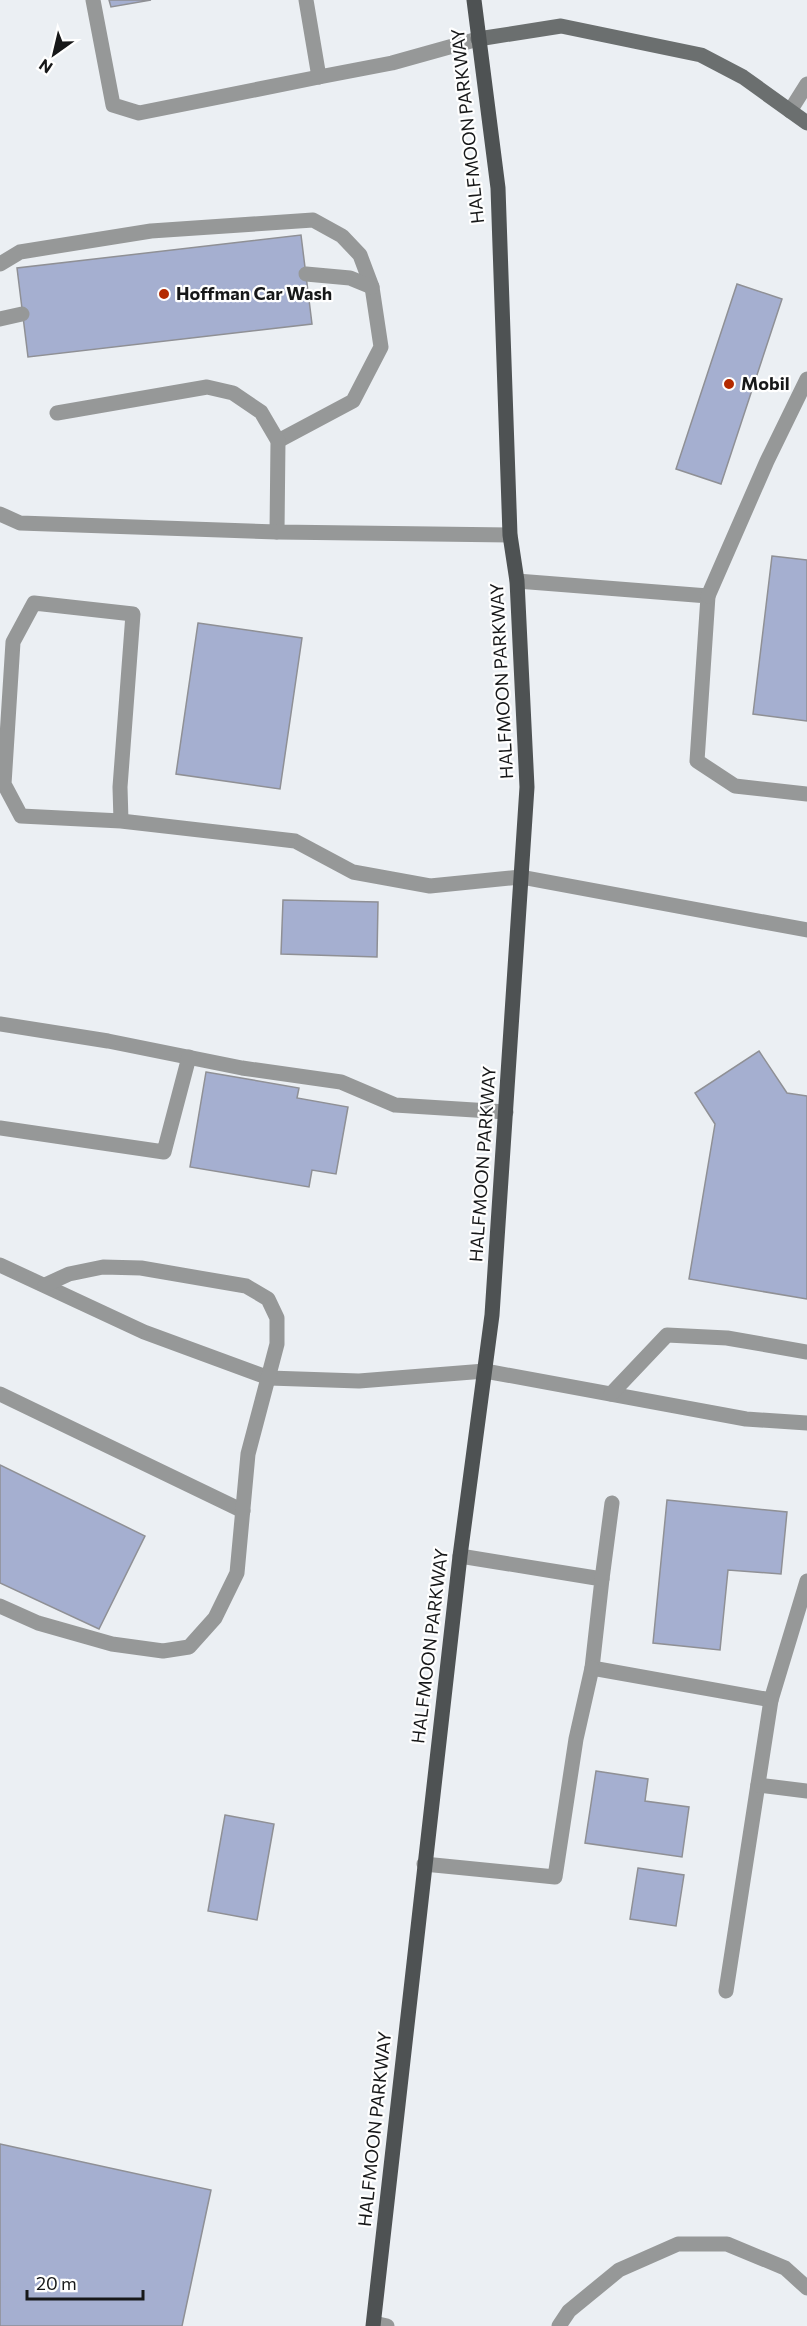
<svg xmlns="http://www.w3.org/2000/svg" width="807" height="2326" font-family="Commissioner,sans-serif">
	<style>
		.building { fill: #a5afd0; stroke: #8f9095; stroke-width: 1.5 }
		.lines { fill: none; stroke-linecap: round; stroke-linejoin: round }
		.lane { stroke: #969898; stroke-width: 15 }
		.secondary { stroke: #6b6f6f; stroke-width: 15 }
		.primary { stroke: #4e5253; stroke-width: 15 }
		.poi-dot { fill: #b42a00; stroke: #fff; stroke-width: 2 }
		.labels { text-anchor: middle; stroke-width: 4.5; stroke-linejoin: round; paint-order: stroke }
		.street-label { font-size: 18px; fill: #171819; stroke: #fff }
		.poi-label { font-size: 18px; font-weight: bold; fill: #171819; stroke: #fff; text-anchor: start }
	</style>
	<rect width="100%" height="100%" fill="#ebeff3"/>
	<g class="building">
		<path d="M109,0H151L111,7Z"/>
		<path d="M301,235L312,324L28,357L17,268Z"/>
		<path d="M737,284L782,299L721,484L676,469Z"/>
		<path d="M772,556L807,560V721L753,714Z"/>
		<path d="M198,623L302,638L280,789L176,774Z"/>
		<path d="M283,900L378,902L377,957L281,954Z"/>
		<path d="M759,1051L787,1093L807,1096V1299L689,1279L715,1124L695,1093Z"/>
		<path d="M206,1072L299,1088L297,1098L348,1107L336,1174L312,1170L309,1187L190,1167Z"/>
		<path d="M0,1465L145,1536L99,1629L0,1583Z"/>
		<path d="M667,1500L787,1512L781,1574L728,1570L720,1650L653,1643Z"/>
		<path d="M596,1771L648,1779L645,1801L689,1807L682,1857L585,1843Z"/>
		<path d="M225,1815L274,1824L257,1920L208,1911Z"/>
		<path d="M638,1868L684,1875L676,1926L630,1919Z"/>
		<path d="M0,2144L211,2190L182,2326H0Z"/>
	</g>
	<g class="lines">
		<g class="lane">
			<path d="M93,0L113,105L139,113L319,77"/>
			<path d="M306,0L319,77L392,63L478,39"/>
			<path d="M790,111L807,84"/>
			<path d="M0,264L20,252L151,231L313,220L342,236L360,255L372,287L381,347L353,401L278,441"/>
			<path d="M306,274L350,278L372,287"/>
			<path d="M0,319L22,314"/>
			<path d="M57,413L207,387L233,393L261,412L278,441L277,532"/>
			<path d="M0,514L20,523L277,532L510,535"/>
			<path d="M517,581L708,596L697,761L735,786L807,794"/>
			<path d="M708,596L767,461L807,379"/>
			<path d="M121,821L120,787L133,614L34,603L13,642L4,784L21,816L121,821L295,841L353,872L430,886L521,877L807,930"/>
			<path d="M0,1024L108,1041L242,1068L341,1082L395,1105L506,1112"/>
			<path d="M0,1128L164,1152L189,1057"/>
			<path d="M0,1265L144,1332L269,1378L359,1381L485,1371L746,1419L807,1423"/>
			<path d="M0,1394L243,1511"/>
			<path d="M611,1394L667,1335L727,1338L807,1352"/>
			<path d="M460,1556L602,1579L592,1668L771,1700L726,1991"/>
			<path d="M602,1579L612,1503"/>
			<path d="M0,1606L38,1623L112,1644L163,1651L189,1647L215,1618L237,1573L248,1454L277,1344V1318L268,1299L246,1286L141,1268L103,1267L69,1274L45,1285"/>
			<path d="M771,1700L807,1581"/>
			<path d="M758,1785L807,1791"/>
			<path d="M424,1864L555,1877L576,1739L592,1668"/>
			<path d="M374,2323L387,2326"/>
			<path d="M559,2326L569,2311L619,2270L678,2244H727L785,2268L807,2288"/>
		</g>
		<path class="secondary" d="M478,39L561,26L701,55L743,77L807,123"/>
		<path class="primary" d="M373,2326L460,1556L492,1315L527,787L517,581L510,535L498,188L474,0"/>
	</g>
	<g class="poi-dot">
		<circle cx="164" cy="294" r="6"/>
		<circle cx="729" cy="384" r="6"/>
	</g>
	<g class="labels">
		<g class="street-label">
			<text transform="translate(468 126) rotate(-96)" y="6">HALFMOON PARKWAY</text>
			<text transform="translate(502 681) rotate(-93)" y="6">HALFMOON PARKWAY</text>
			<text transform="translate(483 1164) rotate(-86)" y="6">HALFMOON PARKWAY</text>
			<text transform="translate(430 1646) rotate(-83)" y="6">HALFMOON PARKWAY</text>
			<text transform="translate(375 2129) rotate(-84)" y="6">HALFMOON PARKWAY</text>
		</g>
		<g class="poi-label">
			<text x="176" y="300">Hoffman Car Wash</text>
			<text x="741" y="390">Mobil</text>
		</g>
	</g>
	<g transform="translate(54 54) rotate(214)" stroke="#ffffff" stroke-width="4.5" paint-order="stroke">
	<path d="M0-4.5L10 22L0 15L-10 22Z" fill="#171819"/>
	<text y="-9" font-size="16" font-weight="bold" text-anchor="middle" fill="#171819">N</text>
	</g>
	<path d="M27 2290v9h116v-9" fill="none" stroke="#171819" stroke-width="3"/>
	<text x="36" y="2290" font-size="18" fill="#171819" stroke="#ffffff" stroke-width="4.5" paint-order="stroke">20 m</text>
</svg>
